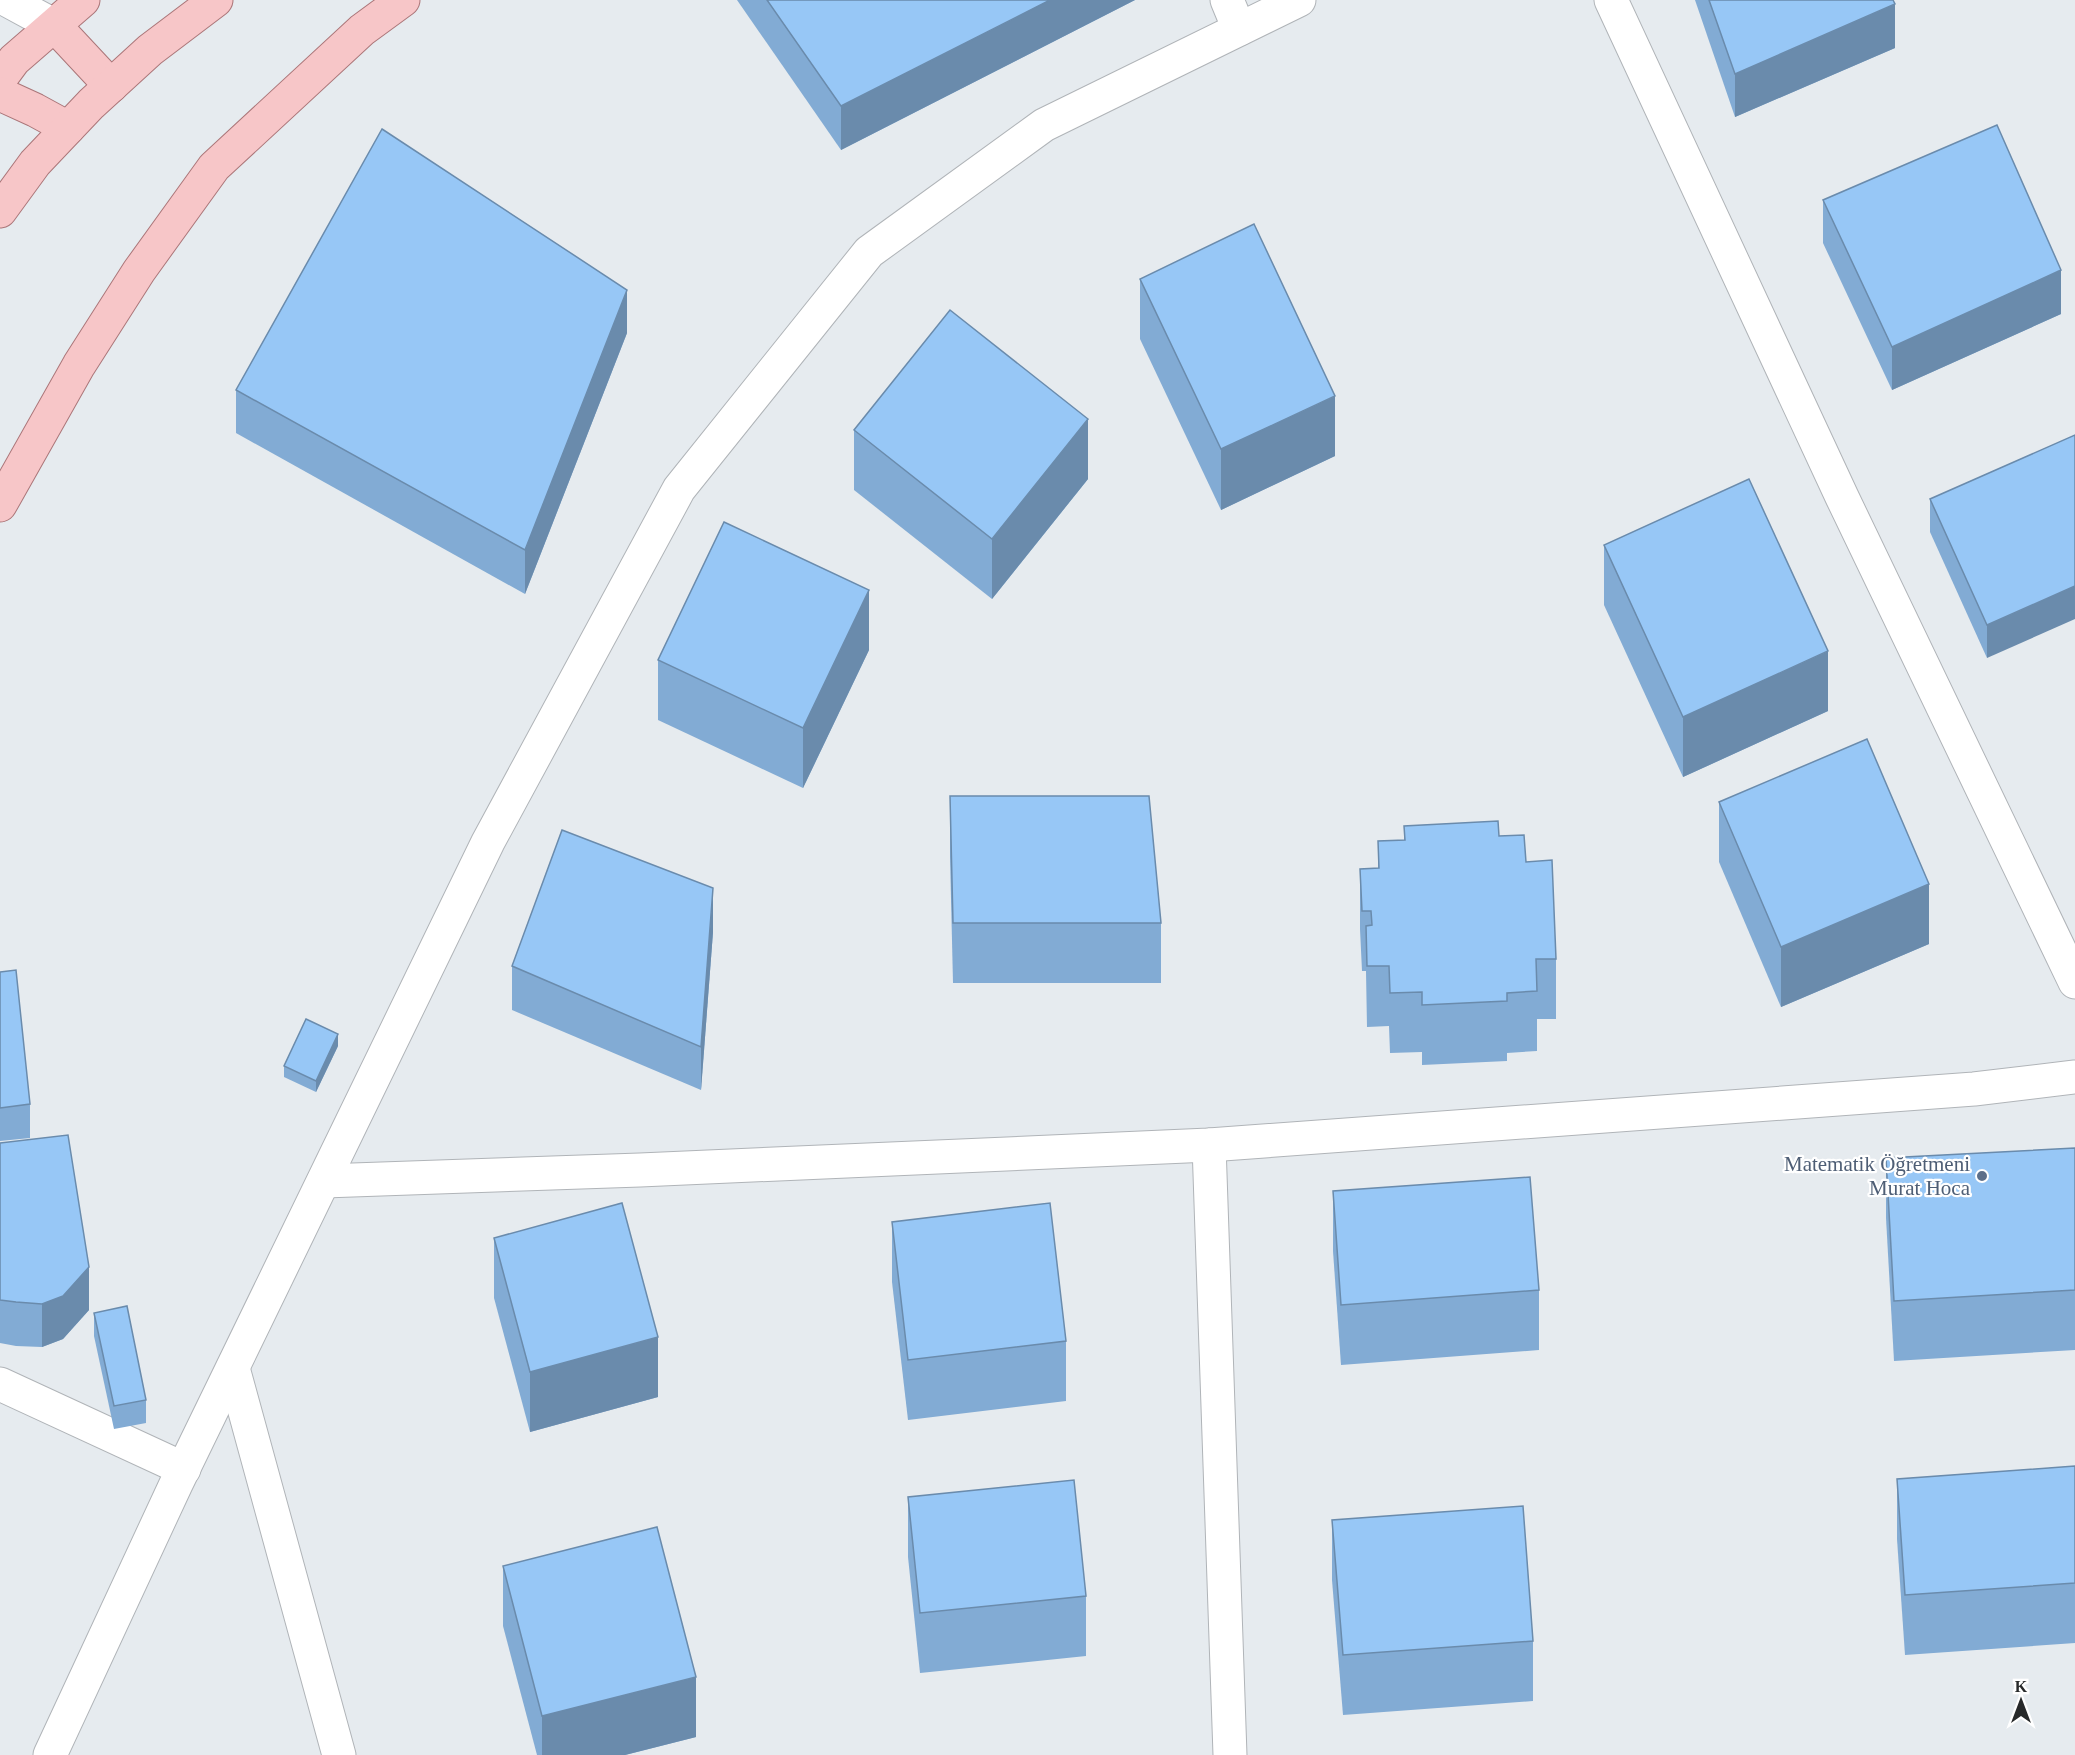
<svg xmlns="http://www.w3.org/2000/svg" width="2075" height="1755" font-family="'Times New Roman',serif">
	<style>
		.lines { fill: none; stroke-linecap: round; stroke-linejoin: round }
		.minor-casing { stroke: #b0b4b8; stroke-width: 35 }
		.major-casing { stroke: #ab7679; stroke-width: 35 }
		.minor { stroke: #fff; stroke-width: 33 }
		.major { stroke: #f7c6c8; stroke-width: 33 }
		.wall { fill: #82abd4 }
		.shaded-wall { fill: #6a8bac }
		.building { fill: #97c7f6; stroke: #6a8bac; stroke-width: 1.5 }
		.service-dot { fill: #5c6f8a; stroke: #fff; stroke-width: 2 }
		.labels { text-anchor: middle; stroke-width: 4.5; stroke-linejoin: round; paint-order: stroke }
		.service-label { font-size: 21px; fill: #4e5e75; stroke: #fff; text-anchor: end }
	</style>
	<rect width="100%" height="100%" fill="#e6ebef"/>
	<g class="lines">
		<g class="minor-casing">
			<g id="minor">
				<path d="M7,0L55,26"/>
				<path d="M1227,0L1239,29"/>
				<path d="M1611,0L1842,497L2075,982"/>
				<path d="M1209,1145L1230,1755"/>
				<path d="M324,1181L640,1170L1209,1145L1974,1089L2075,1077"/>
				<path d="M233,1368L339,1755"/>
				<path d="M0,1384L184,1469"/>
				<path d="M50,1755L176,1484L488,842L679,489L869,252L1044,125L1299,0"/>
			</g>
		</g>
		<g class="major-casing">
			<g id="major">
				<path d="M55,26L111,86"/>
				<path d="M0,79L14,60L83,0"/>
				<path d="M0,94L35,110L68,128"/>
				<path d="M0,211L35,163L91,104L150,50L216,0"/>
				<path d="M0,505L79,365L139,271L214,167L362,30L403,0"/>
			</g>
		</g>
		<use href="#minor" class="minor"/>
		<use href="#major" class="major"/>
	</g>
	<g class="wall">
		<path d="M737,0H1135L841,150Z"/>
		<path d="M1695,0H1893L1895,48L1735,117Z"/>
		<path d="M1823,200L2061,314L1892,390L1823,243Z"/>
		<path d="M1140,279L1335,456L1221,510L1140,339Z"/>
		<path d="M627,333L525,594L236,433V390Z"/>
		<path d="M854,430L1088,479L992,599L854,490Z"/>
		<path d="M2075,435L1987,658L1930,532V499Z"/>
		<path d="M1604,545L1828,711L1683,777L1604,605Z"/>
		<path d="M869,650L803,788L658,720V660Z"/>
		<path d="M950,796L1161,923V983H953L950,856Z"/>
		<path d="M1719,802L1929,944L1781,1007L1719,862Z"/>
		<path d="M1404,826L1499,836L1526,862L1556,959V1019H1537V1051L1507,1053V1061L1422,1065V1052L1390,1053L1389,1026L1367,1027L1366,971H1362L1360,929V869L1378,868V841L1404,840Z"/>
		<path d="M713,932L701,1090L512,1010V966Z"/>
		<path d="M0,972L30,1104V1138L0,1141Z"/>
		<path d="M338,1046L316,1092L284,1077V1066Z"/>
		<path d="M0,1143L89,1310L63,1339L42,1347L16,1346L0,1343Z"/>
		<path d="M2075,1148V1350L1894,1361L1886,1218V1158Z"/>
		<path d="M1333,1191L1539,1290V1350L1341,1365L1333,1251Z"/>
		<path d="M892,1222L1066,1341V1401L908,1420L892,1282Z"/>
		<path d="M494,1238L658,1397L530,1432L494,1298Z"/>
		<path d="M94,1313L146,1400V1423L114,1429L94,1336Z"/>
		<path d="M2075,1466V1643L1905,1655L1897,1539V1479Z"/>
		<path d="M908,1497L1086,1596V1656L920,1673L908,1557Z"/>
		<path d="M1332,1520L1533,1641V1701L1343,1715L1332,1580Z"/>
		<path d="M503,1566L696,1737L625,1755H537L503,1626Z"/>
	</g>
	<g class="shaded-wall">
		<path d="M1050,0H1135L841,150V106Z"/>
		<path d="M1895,4V48L1735,117V74Z"/>
		<path d="M2061,270V314L1892,390V347Z"/>
		<path d="M627,290V333L525,594V550Z"/>
		<path d="M1335,396V456L1221,510V449Z"/>
		<path d="M1088,419V479L992,599V539Z"/>
		<path d="M2075,586V619L1987,658V625Z"/>
		<path d="M869,590V650L803,788V728Z"/>
		<path d="M1828,651V711L1683,777V717Z"/>
		<path d="M1929,884V944L1781,1007V947Z"/>
		<path d="M713,888V932L701,1090V1047Z"/>
		<path d="M338,1034V1046L316,1092V1081Z"/>
		<path d="M89,1267V1310L63,1339L42,1347V1304Z"/>
		<path d="M658,1337V1397L530,1432V1372Z"/>
		<path d="M696,1677V1737L625,1755H542V1716Z"/>
	</g>
	<g class="building">
		<path d="M767,0H1050L841,106Z"/>
		<path d="M1709,0H1893L1895,4L1735,74Z"/>
		<path d="M1997,125L2061,270L1892,347L1823,200Z"/>
		<path d="M382,129L627,290L525,550L236,390Z"/>
		<path d="M1254,224L1335,396L1221,449L1140,279Z"/>
		<path d="M950,310L1088,419L992,539L854,430Z"/>
		<path d="M2075,435V586L1987,625L1930,499Z"/>
		<path d="M1749,479L1828,651L1683,717L1604,545Z"/>
		<path d="M724,522L869,590L803,728L658,660Z"/>
		<path d="M1867,739L1929,884L1781,947L1719,802Z"/>
		<path d="M950,796H1149L1161,923H953Z"/>
		<path d="M1498,821L1499,836L1524,835L1526,862L1552,860L1556,959H1536L1537,991L1507,993V1001L1422,1005V992L1390,993L1389,966H1367L1366,926L1372,925L1371,911H1362L1360,869L1379,868L1378,841L1405,840L1404,826Z"/>
		<path d="M562,830L713,888L701,1047L512,966Z"/>
		<path d="M16,970L30,1104L0,1108V972Z"/>
		<path d="M306,1019L338,1034L316,1081L284,1066Z"/>
		<path d="M68,1135L89,1267L63,1296L42,1304L16,1302L0,1300V1143Z"/>
		<path d="M2075,1148V1290L1894,1301L1886,1158Z"/>
		<path d="M1530,1177L1539,1290L1341,1305L1333,1191Z"/>
		<path d="M622,1203L658,1337L530,1372L494,1238Z"/>
		<path d="M1050,1203L1066,1341L908,1360L892,1222Z"/>
		<path d="M127,1306L146,1400L114,1406L94,1313Z"/>
		<path d="M2075,1466V1583L1905,1595L1897,1479Z"/>
		<path d="M1074,1480L1086,1596L920,1613L908,1497Z"/>
		<path d="M1523,1506L1533,1641L1343,1655L1332,1520Z"/>
		<path d="M657,1527L696,1677L542,1716L503,1566Z"/>
	</g>
	<circle class="service-dot" cx="1982" cy="1176" r="6"/>
	<g class="labels">
		<g class="service-label">
			<text x="1970" y="1171">Matematik Öğretmeni<tspan x="1970" dy="24">Murat Hoca</tspan></text>
		</g>
	</g>
	<g transform="translate(2021 1701)" stroke="#ffffff" stroke-width="4.5" paint-order="stroke">
	<path d="M0-4.5L10 22L0 15L-10 22Z" fill="#27292a"/>
	<text y="-9" font-size="16" font-weight="bold" text-anchor="middle" fill="#27292a">K</text>
	</g>
</svg>
